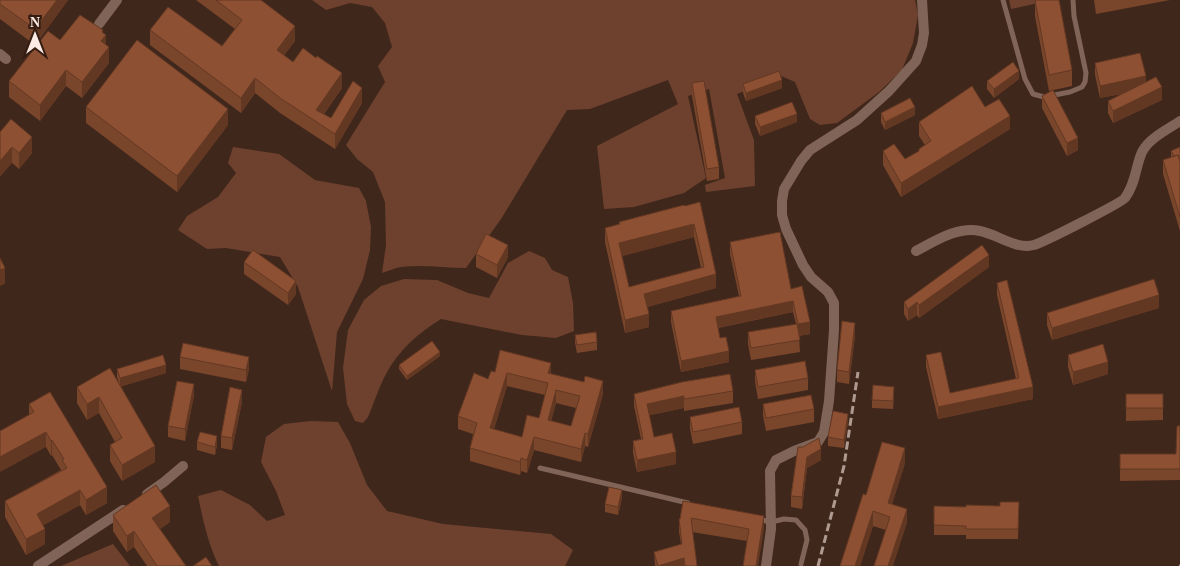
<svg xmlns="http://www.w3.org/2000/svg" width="1180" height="566" font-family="'Times New Roman',serif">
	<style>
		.green { fill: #6d412d }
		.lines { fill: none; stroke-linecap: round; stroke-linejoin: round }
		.service { stroke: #806457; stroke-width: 5 }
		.minor { stroke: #806457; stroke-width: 10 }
		.rail { stroke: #af9a92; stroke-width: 3; stroke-dasharray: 8 4; stroke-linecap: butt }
		.wall { fill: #79452b; fill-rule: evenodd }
		.shaded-wall { fill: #633823 }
		.building { fill: #8d5032; stroke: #633823; fill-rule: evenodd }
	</style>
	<rect width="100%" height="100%" fill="#40271c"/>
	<g class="green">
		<path d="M312,0H915L918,15L913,43L902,70L879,92L837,123L820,125L810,119L795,82L781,76L737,94L754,140L755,186L706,192L705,185L725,178L709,89L688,96L706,178L684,193L634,207L604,209L597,146L678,104L668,80L590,109L567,110L501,219L466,268C444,268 423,264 401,267C395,268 388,271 382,273L386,245L385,202L373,172L357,159L346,145L385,82L378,66L392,47L385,23L372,7L350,3L326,10Z"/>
		<path d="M1009,0H1046L1047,1L1011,9Z"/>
		<path d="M233,147L279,154L315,180L359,188L366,201L371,227L370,250L363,279L337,332L332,391L298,287L280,257L226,248L207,249L178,230L187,216L218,197L236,173L228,163Z"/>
		<path d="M529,251L545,258L552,270L568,277L573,303L574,331L556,338L522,335L441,319C418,333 399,350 386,374C379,387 374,403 368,417L363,423L355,421L347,404L343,368L348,330L364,300L381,286L404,279L437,280L468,293L489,298L508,263Z"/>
		<path d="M310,421L338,422L350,443L367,485L387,511L443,524L551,534L573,550L565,566H219C208,544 203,520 198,496L221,490L250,505L267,521L285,515L276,491L261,462L266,437L284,424Z"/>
		<path d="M113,544L130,566H61Z"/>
	</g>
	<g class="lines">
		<g class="service">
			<path d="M1003,0L1025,79L1033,94L1044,97L1070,92L1082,87L1085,82L1086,73L1074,16L1073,0"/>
			<path d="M540,468L688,503"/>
			<path d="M757,519L771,522L784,519L796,520L805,530L807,540L801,564"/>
		</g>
		<g class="minor">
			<path d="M99,24L117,0"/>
			<path d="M0,54L6,59"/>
			<path d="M916,251C935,241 958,226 980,231C997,234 1016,250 1034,245C1044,242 1121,203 1125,198C1136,183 1135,168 1142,152C1149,138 1167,130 1180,121"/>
			<path d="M147,494L164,482L183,466"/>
			<path d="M38,566L123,510"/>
			<path d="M766,566L771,529L770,471L776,460L794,451L818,442L824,432L829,401L834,330V303L828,292L811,277L803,265L786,229L782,215V201L784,189L801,161L810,150L857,120L889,91L916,61L922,45L924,33L922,0"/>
		</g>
		<g class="rail">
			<path d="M818,566L844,466L858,372"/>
			<path d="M1179,566H1180"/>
		</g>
	</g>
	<g class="wall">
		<path d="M0,0H68L35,45L0,19Z"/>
		<path d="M196,0H261L295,41L284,55L293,62L342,88L324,114L331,118L362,103L335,149L280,113L255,93L241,113L150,45V30L222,46L235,29Z"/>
		<path d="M1035,0L1072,70V86L1049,91L1035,16Z"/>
		<path d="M1094,0H1170L1096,14Z"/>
		<path d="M103,33L106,45L109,63L82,98L66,86L40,121L9,97V81L60,40Z"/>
		<path d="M1095,63L1146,82L1162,100L1113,123L1108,113V101L1122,94L1100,98L1095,75Z"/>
		<path d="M1019,79L994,98L987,89V81Z"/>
		<path d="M692,83L719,167V179L707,181L692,96Z"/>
		<path d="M743,84L782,88L746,101L743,93Z"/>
		<path d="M1042,96L1078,150L1067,156L1042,108Z"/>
		<path d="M86,107L228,125L177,192L86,123Z"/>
		<path d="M985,107L1010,129L901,197L883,165V151L905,159L919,151V149L925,145L919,136V122Z"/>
		<path d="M881,113L915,115L885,130L881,122Z"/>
		<path d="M755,116L797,122L760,136L755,124Z"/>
		<path d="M0,132L32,153L19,169L12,163Z"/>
		<path d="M1180,147V231L1163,174V160L1171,157V151Z"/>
		<path d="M700,202L716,288L647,307L649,327L625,333L605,242V228L619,224V222ZM694,237L701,268L629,287L622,256Z"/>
		<path d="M730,242L791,289L810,334L799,336L800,352L751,360L748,344V332L796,324L793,312L718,328L720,338L729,362L681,372L671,322V311L739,296L730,254Z"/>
		<path d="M476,254L508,257L497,278L476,267Z"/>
		<path d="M244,262L296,294L288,305L244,274Z"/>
		<path d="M989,267L919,318L917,315L908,321L904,314V302Z"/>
		<path d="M997,283L1033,399L938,419L926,367V355L950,393L1016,379L997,295Z"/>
		<path d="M1159,308L1052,340L1047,325V313Z"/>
		<path d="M575,335L597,342V350L577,353L575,343Z"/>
		<path d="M855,336L849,384L837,382V370Z"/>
		<path d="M1068,355L1108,374L1073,385L1068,367Z"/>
		<path d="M440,356L407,380L399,369V365Z"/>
		<path d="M180,357L249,369L246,382L180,369Z"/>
		<path d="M117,369L166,373L121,386L155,462L122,481L110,461V445L115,442L99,413L87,420L77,403V387L119,383L117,377Z"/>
		<path d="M755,370L808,378V390L758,399L755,382Z"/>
		<path d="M495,372L551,374L603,394L588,447L585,446L581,462L534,450L527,473L521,471L520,475L470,461V448L473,434L458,429V416ZM507,386L545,395L539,418L522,437L494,429ZM556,403L576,408L571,426L551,421Z"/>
		<path d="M733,391V403L684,411V408L649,415L654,437L676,464L637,472L633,453V441L641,439L634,406V394Z"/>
		<path d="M1126,394H1163V420L1126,421Z"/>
		<path d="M194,395L185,441L168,437V426Z"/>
		<path d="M894,395L893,409L872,408V400Z"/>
		<path d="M242,402L232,450L221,448V436Z"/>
		<path d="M29,404L107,503L86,515L80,505L43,525L45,544L26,555L5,517V501L61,470L52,455L51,456L46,447L29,414Z"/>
		<path d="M763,404L814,409V422L766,431L763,416Z"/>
		<path d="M690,417L742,422V434L693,444L690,429Z"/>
		<path d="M848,422L844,448L828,446V437Z"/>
		<path d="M1180,426V480L1120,481V454H1176Z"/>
		<path d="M197,442L217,445L215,455L197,450Z"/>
		<path d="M798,447L821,460L807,468L802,509L791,507V496Z"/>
		<path d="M905,463L892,504L907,523L886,530L873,526L860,566H840L866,495Z"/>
		<path d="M622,498L618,515L605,512V504Z"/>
		<path d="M683,501L764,529L747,541L692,532L697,566H655L654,552L681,544L679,532V519H680Z"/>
		<path d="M1019,502L1018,539H966V535H934V506L966,507L1000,506Z"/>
		<path d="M113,515L170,522L160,529L186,566H147L134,547L127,552L113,531Z"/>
	</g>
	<g class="shaded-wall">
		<path d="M57,0H68L35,45V29Z"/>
		<path d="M295,26V41L277,65V50Z"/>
		<path d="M103,30V39L106,35V50L109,47V63L82,98V82Z"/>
		<path d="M66,70V86L40,121V105Z"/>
		<path d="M1019,71V79L994,98V89Z"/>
		<path d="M342,73V88L317,123L316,110Z"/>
		<path d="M1146,76V89L1100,98V86Z"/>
		<path d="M255,78V93L241,113V98Z"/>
		<path d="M782,80V88L746,101V93Z"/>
		<path d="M1162,87V100L1113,123V111Z"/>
		<path d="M362,88V103L335,149V134Z"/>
		<path d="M915,107V115L885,130V122Z"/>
		<path d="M228,109V125L177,192V176Z"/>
		<path d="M797,114V122L760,136V127Z"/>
		<path d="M1010,116V129L901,197V183Z"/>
		<path d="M32,137V153L19,169V153Z"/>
		<path d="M1078,138V150L1067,156V143Z"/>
		<path d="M12,147V163L0,177V161Z"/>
		<path d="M694,224V237L619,257V243Z"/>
		<path d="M508,245V257L497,278V265Z"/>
		<path d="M989,255V267L919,318V305Z"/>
		<path d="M5,268V284L0,286V270Z"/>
		<path d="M716,274V288L644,308V294Z"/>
		<path d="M296,281V294L288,305V293Z"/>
		<path d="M1159,295V308L1052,340V328Z"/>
		<path d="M793,301V312L716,328V317Z"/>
		<path d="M917,302V315L908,321V309Z"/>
		<path d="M649,314V327L625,333V320Z"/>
		<path d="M810,322V334L798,336V324Z"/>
		<path d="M855,323V336L849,384V372Z"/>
		<path d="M729,351V362L681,372V361Z"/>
		<path d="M440,352V356L407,380V376Z"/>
		<path d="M249,357V369L246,382V370Z"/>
		<path d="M1108,362V374L1073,385V372Z"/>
		<path d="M551,363V376L548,373Z"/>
		<path d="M166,365V373L120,387V378Z"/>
		<path d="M507,373V386L490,441V428Z"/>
		<path d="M603,381V394L588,447V434Z"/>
		<path d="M194,384V395L185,441V429Z"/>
		<path d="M1033,387V399L938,419V407Z"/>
		<path d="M242,390V402L232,450V438Z"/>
		<path d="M556,390V403L548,433V420Z"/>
		<path d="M684,396V408L647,416V404Z"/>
		<path d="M99,397V413L87,420V404Z"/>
		<path d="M848,414V422L844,448V440Z"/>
		<path d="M46,432V447L0,472V457Z"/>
		<path d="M585,433V446L581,462V449Z"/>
		<path d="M217,436V445L215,455V447Z"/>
		<path d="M534,437V450L527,473V460Z"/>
		<path d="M52,440V455L51,456V441Z"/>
		<path d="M155,446V462L122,481V465Z"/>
		<path d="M905,448V463L888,517V503Z"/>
		<path d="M821,449V460L807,468L802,509V497L807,457Z"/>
		<path d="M676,452V464L637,472V460Z"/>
		<path d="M521,458V471L520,475V462Z"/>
		<path d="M107,487V503L86,515V500Z"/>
		<path d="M80,490V505L37,529V514Z"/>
		<path d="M622,490V498L618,515V507Z"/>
		<path d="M170,506V522L152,534V518Z"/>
		<path d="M907,509V523L893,566H888Z"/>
		<path d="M873,511V526L860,566H855Z"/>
		<path d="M764,516V529L758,566H756Z"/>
		<path d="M45,529V544L26,555V539Z"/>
		<path d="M134,531V547L127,552V536Z"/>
		<path d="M684,558V566H658Z"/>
	</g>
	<g class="building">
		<path d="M0,0H57L35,29L0,4Z"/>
		<path d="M216,0H261L295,26L277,50L293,62L303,48L316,58L317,56L342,73L316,110L331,118L353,81L362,88L335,134L280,98L255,78L241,98L150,30L168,7L222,46L242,20Z"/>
		<path d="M1035,0H1059L1072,70L1049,75Z"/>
		<path d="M80,15L103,30L102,32L106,35L101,41L109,47L82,82L66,70L40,105L9,81L48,31L60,40Z"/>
		<path d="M137,40L228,109L177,176L86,107Z"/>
		<path d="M1140,53L1146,76L1100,86L1095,63Z"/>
		<path d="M1013,62L1019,71L994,89L987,81Z"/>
		<path d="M779,71L782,80L746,93L743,84Z"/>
		<path d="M1156,77L1162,87L1113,111L1108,101Z"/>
		<path d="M704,81L719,167L707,169L692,83Z"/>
		<path d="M972,86L985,107L999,99L1010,116L901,183L883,151L894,144L905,159L919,151V149L931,141L919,122Z"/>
		<path d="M1053,90L1078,138L1067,143L1042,96Z"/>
		<path d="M910,98L915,107L885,122L881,113Z"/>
		<path d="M792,102L797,114L760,127L755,116Z"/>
		<path d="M11,119L32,137L19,153L12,147L0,161V132Z"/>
		<path d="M1180,147V159H1179L1178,155L1174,156L1171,151Z"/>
		<path d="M1178,155L1180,162V217L1163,160Z"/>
		<path d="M700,202L716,274L644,294L649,314L625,320L605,228L620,224L619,222L684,205L685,206ZM694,224L704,267L629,287L619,243Z"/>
		<path d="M780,232L791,289L802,286L810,322L798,324L793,301L716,317L720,338L726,337L729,351L681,361L671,311L741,296L730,242Z"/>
		<path d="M486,234L508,245L497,265L476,254Z"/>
		<path d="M982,245L989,255L919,305L917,302L908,309L904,302Z"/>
		<path d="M253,250L296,281L288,293L244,262Z"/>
		<path d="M0,258L5,268L0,270Z"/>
		<path d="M1154,279L1159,295L1052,328L1047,313Z"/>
		<path d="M1007,280L1033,387L938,407L926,355L941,352L950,393L1019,378L997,283Z"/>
		<path d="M842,321L855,323L849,372L837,370Z"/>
		<path d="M797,324L800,340L751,348L748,332Z"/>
		<path d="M596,332L597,342L577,345L575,335Z"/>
		<path d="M432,341L440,352L407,376L399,365Z"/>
		<path d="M183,343L249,357L246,370L180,357Z"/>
		<path d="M1103,344L1108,362L1073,372L1068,355Z"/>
		<path d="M500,350L551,363L548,373L584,382L585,376L603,381L588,434L585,433L581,449L534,437L527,460L521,458L520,462L470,448L477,423L458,416L474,373L488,379L491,371L495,372ZM507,373L548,383L539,418L527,415L522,437L490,428ZM556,390L580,396L571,426L548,420Z"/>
		<path d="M163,355L166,365L120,378L117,369Z"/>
		<path d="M805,361L808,378L758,387L755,370Z"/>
		<path d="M110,368L155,446L122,465L110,445L122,438L99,397L87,404L77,387Z"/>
		<path d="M730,374L733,391L684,399V396L647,404L654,437L672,433L676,452L637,460L633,441L643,439L634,394L682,382Z"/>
		<path d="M177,381L194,384L185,429L168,426Z"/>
		<path d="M873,385L894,387L893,401L872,400Z"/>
		<path d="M230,387L242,390L232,438L221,436Z"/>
		<path d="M50,392L107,487L86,500L80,490L37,514L45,529L26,539L5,501L67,468L62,460L64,459L52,440L51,441L46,432L0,457V431L34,412L29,404Z"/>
		<rect x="1126" y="394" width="37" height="14"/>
		<path d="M811,395L814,409L766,418L763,404Z"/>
		<path d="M739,407L742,422L693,432L690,417Z"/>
		<path d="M833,411L848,414L844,440L828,437Z"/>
		<path d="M1177,426H1180V469H1120V454H1176Z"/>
		<path d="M200,432L217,436L215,447L197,442Z"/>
		<path d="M819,438L821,449L807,457L802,497L791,496L798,447H803Z"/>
		<path d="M882,442L905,448L888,503L907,509L888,566H874L890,517L873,511L855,566H840L863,494L866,495Z"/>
		<path d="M156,485L170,506L152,518L186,566H157L134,531L127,536L113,515Z"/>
		<path d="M609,487L622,490L618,507L605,504Z"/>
		<path d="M683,501L764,516L756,566H743L749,529L691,518L697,566H685L684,558L658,566L654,552L682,544L679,519H680Z"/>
		<path d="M1000,502H1019L1018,529H966V526L934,525V506L966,507V505L1000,506Z"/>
		<path d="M206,557L212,566H193Z"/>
	</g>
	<g transform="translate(35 35)" stroke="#351d12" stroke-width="4" paint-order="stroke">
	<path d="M0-4L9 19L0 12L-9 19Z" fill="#fcebe4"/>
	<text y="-8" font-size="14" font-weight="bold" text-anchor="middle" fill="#fcebe4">N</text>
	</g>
</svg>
